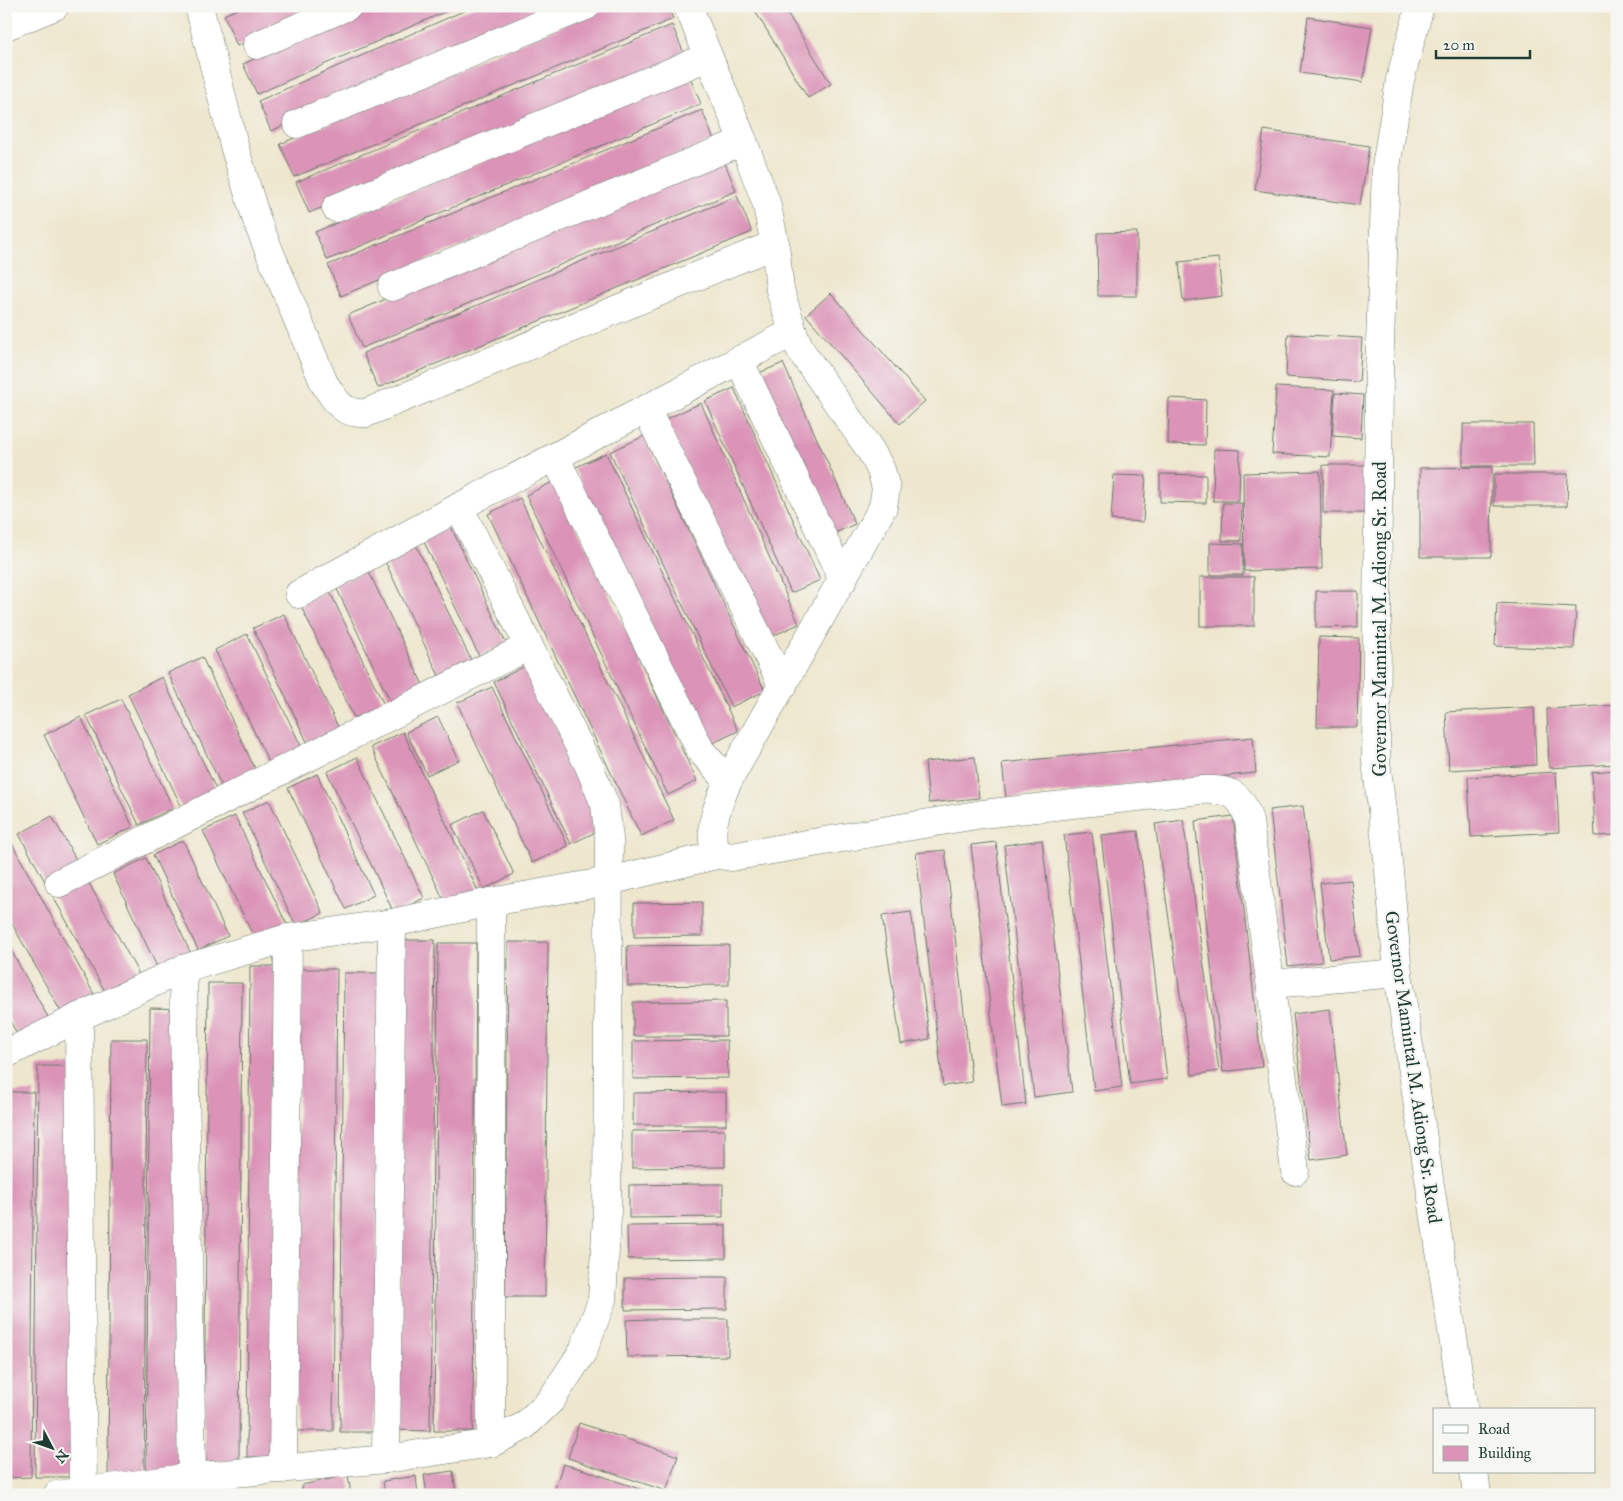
<svg xmlns="http://www.w3.org/2000/svg" width="1623" height="1501" font-family="'IM FELL Great Primer',serif">
	<style>
		.building { fill: #db94b8 }
		.lines { fill: none; stroke-linecap: round; stroke-linejoin: round }
		.street-casing { stroke: #67786a; stroke-width: 29 }
		.primary-casing { stroke: #67786a; stroke-width: 29 }
		.street { stroke: #fff; stroke-width: 28 }
		.primary { stroke: #fff; stroke-width: 28 }
		.labels { text-anchor: middle; stroke-width: 4.5; stroke-linejoin: round; paint-order: stroke }
		.street-label { font-size: 19px; fill: #1f3d34; stroke: #f6f6f2 }
	</style>
	<rect width="100%" height="100%" fill="#f6f6f2"/>
	<filter id="ink" filterUnits="userSpaceOnUse"><feTurbulence type="fractalNoise" baseFrequency=".02" numOctaves="2"/><feDisplacementMap in="SourceGraphic" scale="10" xChannelSelector="R" yChannelSelector="G"/><feConvolveMatrix kernelMatrix="1 2 1 2 8 2 1 2 1" color-interpolation-filters="sRGB"/></filter>
	<filter id="wash" filterUnits="userSpaceOnUse"><feTurbulence type="fractalNoise" baseFrequency=".0096" numOctaves="4" result="noise"/><feDisplacementMap in="SourceGraphic" scale="20" xChannelSelector="R" yChannelSelector="G"/><feGaussianBlur stdDeviation="1.12" result="paint"/><feColorMatrix in="noise" values="0 0 0 0 0 0 0 0 0 0 0 0 0 0 0 0 0 1.4 0 .05"/><feComposite in="paint" operator="in"/></filter>
	<g filter="url(#wash)">
		<rect width="100%" height="100%" fill="#eee7ce"/>
		<g id="blocks">
			<g class="building">
				<path d="M244,6H329L237,46L224,15Z"/>
				<path d="M375,6H458L257,94L243,64Z"/>
				<path d="M475,6H556L271,131L258,101Z"/>
				<path d="M610,6H668L673,19L294,177L280,144Z"/>
				<path d="M752,6H783L831,84L808,98Z"/>
				<path d="M1308,17L1372,27L1363,82L1300,73Z"/>
				<path d="M672,25L685,56L309,213L296,182Z"/>
				<path d="M689,75L701,104L327,260L315,232Z"/>
				<path d="M702,110L714,140L341,296L328,265Z"/>
				<path d="M1264,130L1369,146L1360,205L1255,190Z"/>
				<path d="M723,158L736,191L362,348L348,315Z"/>
				<path d="M737,196L752,232L378,388L363,353Z"/>
				<path d="M1137,232V296H1098L1097,233Z"/>
				<path d="M1218,258L1222,296L1183,301L1179,262Z"/>
				<path d="M831,293L925,401L900,424L806,315Z"/>
				<path d="M1288,334L1362,338L1359,382L1286,377Z"/>
				<path d="M783,363L855,524L826,537L754,375Z"/>
				<path d="M1276,387L1334,390L1330,457L1272,454Z"/>
				<path d="M734,388L820,580L791,593L705,401Z"/>
				<path d="M1335,393L1363,395L1361,438L1332,436Z"/>
				<path d="M1169,398L1206,400L1205,445L1168,444Z"/>
				<path d="M701,403L799,624L764,640L666,419Z"/>
				<path d="M1463,424H1533L1534,466H1463Z"/>
				<path d="M644,436L765,691L731,707L610,452Z"/>
				<path d="M1214,449L1240,450L1239,501H1213Z"/>
				<path d="M606,453L738,731L707,746L574,468Z"/>
				<path d="M1323,465H1366L1365,513H1323Z"/>
				<path d="M1492,467L1491,557H1420V468Z"/>
				<path d="M1320,471L1322,569L1244,571L1243,473Z"/>
				<path d="M1160,474L1206,475V503L1160,502Z"/>
				<path d="M1494,474H1568L1567,506H1494Z"/>
				<path d="M1114,475L1146,476L1143,522L1111,520Z"/>
				<path d="M555,481L697,781L668,795L526,495Z"/>
				<path d="M520,498L674,820L641,836L488,514Z"/>
				<path d="M1223,503H1242L1241,541H1222Z"/>
				<path d="M451,527L506,643L479,656L423,540Z"/>
				<path d="M1210,543L1243,544V575H1210Z"/>
				<path d="M416,545L472,662L440,678L384,559Z"/>
				<path d="M368,570L424,687L391,703L335,585Z"/>
				<rect x="1200" y="577" width="54" height="49"/>
				<path d="M329,590L385,707L356,722L300,604Z"/>
				<path d="M1316,591H1358V627L1316,628Z"/>
				<path d="M1497,603L1576,607L1574,649L1495,646Z"/>
				<path d="M284,614L340,731L309,746L253,628Z"/>
				<path d="M247,634L303,750L270,765L215,650Z"/>
				<path d="M1319,637L1359,638L1357,727H1317Z"/>
				<path d="M202,657L257,773L223,789L168,673Z"/>
				<path d="M527,665L604,828L571,844L494,682Z"/>
				<path d="M162,677L217,791L182,808L128,694Z"/>
				<path d="M492,687L568,846L532,863L457,703Z"/>
				<path d="M121,699L173,808L139,825L86,715Z"/>
				<path d="M1617,705V764L1549,768L1547,709Z"/>
				<path d="M1534,707L1536,765L1449,770L1446,712Z"/>
				<path d="M81,717L133,827L97,844L44,735Z"/>
				<path d="M438,717L459,760L427,775L406,732Z"/>
				<path d="M403,732L479,893L448,909L371,747Z"/>
				<path d="M1253,737L1256,773L1006,798L1002,763Z"/>
				<path d="M357,757L424,898L394,913L327,772Z"/>
				<path d="M975,757L979,798L929,803L925,762Z"/>
				<path d="M1617,770V835L1595,836L1592,772Z"/>
				<path d="M1556,772L1559,832L1471,837L1468,777Z"/>
				<path d="M317,774L374,895L346,909L288,788Z"/>
				<path d="M269,800L323,913L296,926L242,813Z"/>
				<path d="M1303,806L1322,962L1288,966L1270,810Z"/>
				<path d="M483,810L514,874L484,889L452,825Z"/>
				<path d="M52,816L140,976L107,995L19,834Z"/>
				<path d="M235,816L287,925L255,940L203,831Z"/>
				<path d="M1233,816L1262,1067L1223,1072L1195,821Z"/>
				<path d="M1183,820L1219,1071L1192,1075L1155,824Z"/>
				<path d="M1138,831L1167,1079L1130,1084L1101,835Z"/>
				<path d="M1092,832L1122,1087L1094,1091L1064,835Z"/>
				<path d="M10,840L95,996L62,1014L6,913V842Z"/>
				<path d="M183,840L228,936L198,950L153,855Z"/>
				<path d="M1042,840L1072,1092L1034,1097L1004,845Z"/>
				<path d="M996,842L1026,1104L1002,1107L971,845Z"/>
				<path d="M945,850L972,1082L943,1086L916,853Z"/>
				<path d="M146,858L191,954L159,971L113,874Z"/>
				<path d="M1351,880L1360,956L1329,959L1320,883Z"/>
				<path d="M702,902V936L634,937V903Z"/>
				<path d="M911,912L930,1039L901,1044L882,916Z"/>
				<path d="M402,940H435L430,1431L398,1430Z"/>
				<path d="M6,941L49,1019L18,1036L6,1013Z"/>
				<path d="M508,942H548L545,1297H505Z"/>
				<path d="M438,943H476L473,1431H434Z"/>
				<path d="M729,945V985L628,986L627,946Z"/>
				<path d="M250,966H284L280,1457H247Z"/>
				<path d="M299,969H337L333,1431H296Z"/>
				<path d="M344,973H379L375,1432H340Z"/>
				<path d="M208,983H242L239,1461H204Z"/>
				<path d="M726,1001V1036H633V1002Z"/>
				<path d="M150,1008L187,1009L183,1478H146Z"/>
				<path d="M1330,1009L1347,1155L1311,1160L1293,1014Z"/>
				<path d="M6,1025L13,1038L6,1042Z"/>
				<path d="M111,1039H147L144,1480H108Z"/>
				<path d="M727,1040L728,1078L633,1079V1041Z"/>
				<path d="M38,1066H77L74,1477H35Z"/>
				<path d="M6,1092H34L31,1477L6,1478Z"/>
				<path d="M726,1092V1125H633V1093Z"/>
				<path d="M725,1130V1167L632,1168V1131Z"/>
				<path d="M701,1184H723V1217L629,1218V1185Z"/>
				<path d="M726,1225V1258L628,1259L627,1226Z"/>
				<path d="M702,1277H727V1309L625,1310V1278Z"/>
				<path d="M652,1319H728V1356L627,1357L626,1320Z"/>
				<path d="M579,1423L678,1456L666,1491L568,1458Z"/>
				<path d="M563,1464L588,1471L656,1495H553Z"/>
				<path d="M453,1471L456,1495H427L424,1475Z"/>
				<path d="M348,1475L351,1495H303L302,1485Z"/>
				<path d="M416,1476L418,1495H385L383,1481Z"/>
			</g>
		</g>
	</g>
	<g filter="url(#ink)">
		<use href="#blocks" fill-opacity="0" stroke="#67786a" stroke-width="1"/>
		<g class="lines">
			<g class="street-casing">
				<g id="street">
					<path d="M199,6L235,149L258,224L324,383C335,400 342,415 366,413L775,244"/>
					<path d="M688,6L743,141L766,202L775,244L780,290L793,332L801,351L871,451L881,470L886,488L883,507L728,781C721,798 702,837 720,853C722,856 727,856 731,857L982,814L1201,790C1229,789 1241,792 1249,821L1295,1171"/>
					<path d="M6,26L55,6"/>
					<path d="M257,45L348,6"/>
					<path d="M297,124L586,6"/>
					<path d="M336,208L708,57"/>
					<path d="M392,287L743,141"/>
					<path d="M739,360L843,580"/>
					<path d="M646,409L783,686"/>
					<path d="M555,457L701,751L728,781"/>
					<path d="M299,594L459,507L793,332"/>
					<path d="M59,883L529,646"/>
					<path d="M183,969L192,1477"/>
					<path d="M1271,984L1398,973"/>
					<path d="M79,1017L83,1493"/>
					<path d="M6,1054L79,1017L183,969L288,938L392,923L491,902L609,881L721,854"/>
					<path d="M491,1443V902"/>
					<path d="M386,1459L392,923"/>
					<path d="M283,1469L288,938"/>
					<path d="M57,1495L192,1477L386,1459L491,1443L524,1426L551,1400L583,1351L602,1300L607,1217L609,839L605,805L589,766L459,507"/>
				</g>
			</g>
			<g class="primary-casing">
				<g id="primary">
					<path d="M1420,6L1400,80L1386,167L1379,373L1376,761L1388,860L1398,973L1464,1410"/>
					<path d="M1474,1472L1477,1495"/>
				</g>
			</g>
			<use href="#street" class="street"/>
			<use href="#primary" class="primary"/>
		</g>
	</g>
	<g class="labels">
		<g class="street-label">
			<text transform="translate(1379 619) rotate(-90)" y="7">Governor Mamintal M. Adiong Sr. Road</text>
			<text transform="translate(1414 1067) rotate(82)" y="7">Governor Mamintal M. Adiong Sr. Road</text>
		</g>
	</g>
	<rect width="1623" height="1501" fill="none" stroke="#f6f6f2" stroke-width="25"/>
	<rect x="1433" y="1408" width="162" height="65" fill="#f6f6f2" stroke="#a0aca6"/>
	<rect x="1443" y="1425" width="25" height="8" fill="#ffffff" stroke="#a0aca6"/>
	<text x="1478" y="1434" font-size="15" fill="#1f3d34">Road</text>
	<rect x="1443" y="1446" width="25" height="15" fill="#db94b8" stroke="#a0aca6"/>
	<text x="1478" y="1458" font-size="15" fill="#1f3d34">Building</text>
	<g transform="translate(52 1448) rotate(131)" stroke="#f6f6f2" stroke-width="4" paint-order="stroke">
	<path d="M0-4L9 19L0 12L-9 19Z" fill="#1f3d34"/>
	<text y="-8" font-size="14" font-weight="bold" text-anchor="middle" fill="#1f3d34">N</text>
	</g>
	<path d="M1436 50v8h94v-8" fill="none" stroke="#1f3d34" stroke-width="2.5"/>
	<text x="1443" y="50" font-size="15" fill="#1f3d34" stroke="#f6f6f2" stroke-width="4" paint-order="stroke">20 m</text>
</svg>
